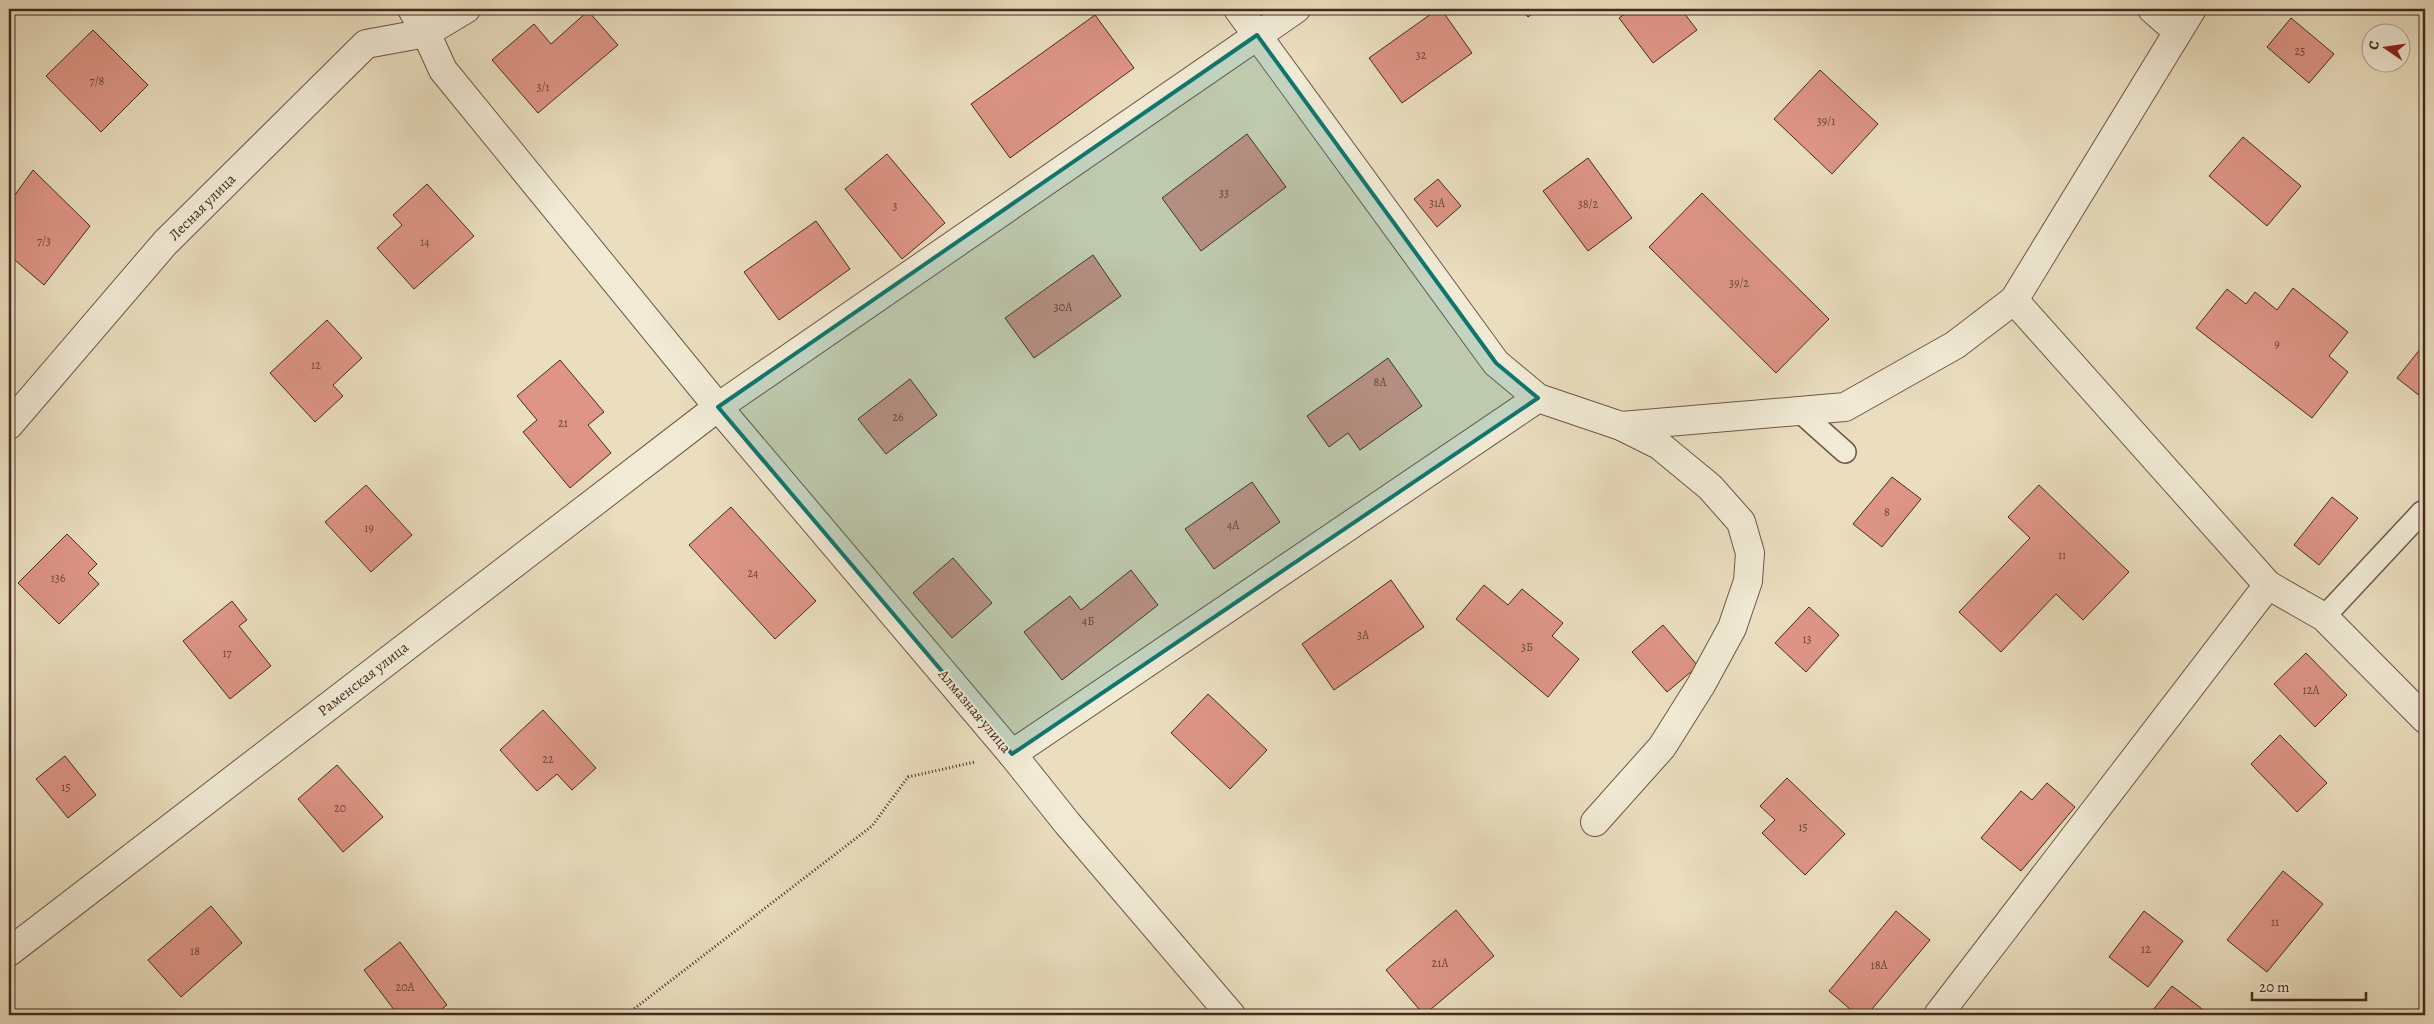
<svg xmlns="http://www.w3.org/2000/svg" width="2434" height="1024" font-family="Alegreya,serif">
	<style>
		.building { fill: #de9586; stroke: #452a1f }
		.lines { fill: none; stroke-linecap: round; stroke-linejoin: round }
		.service-casing { stroke: #6e5747; stroke-width: 24 }
		.minor-casing { stroke: #6e5747; stroke-width: 30 }
		.path { stroke: #452a1f; stroke-width: 3; stroke-dasharray: 1 2.5; stroke-linecap: butt }
		.service { stroke: #f1ead5; stroke-width: 21 }
		.minor { stroke: #f1ead5; stroke-width: 28 }
		.marked { fill: #0f766e; fill-opacity: 0.2; stroke: #0f766e; stroke-width: 4; stroke-linejoin: round }
		.labels { text-anchor: middle; stroke-width: 4; stroke-linejoin: round; paint-order: stroke }
		.number-label { font-size: 12px; fill: #6b4539 }
		.street-label { font-size: 15px; fill: #452a1f; stroke: #f1ead5 }
	</style>
	<rect width="100%" height="100%" fill="#eadebf"/>
	<filter id="stains"><feTurbulence type="fractalNoise" baseFrequency=".004" numOctaves="4"/><feColorMatrix values="0 0 0 0 .2 0 0 0 0 .09 0 0 0 0 .02 0 0 0 .5 -.17"/></filter>
	<radialGradient id="worn" r=".72"><stop offset=".6" stop-color="#630" stop-opacity="0"/><stop offset="1" stop-color="#630" stop-opacity=".3"/></radialGradient>
	<g class="building">
		<path d="M1438,9H1441L1472,53L1402,103L1369,58Z"/>
		<path d="M1522,9H1539L1528,17Z"/>
		<path d="M1632,9H1681L1697,30L1653,63L1619,18Z"/>
		<path d="M588,11L618,45L538,113L492,60L534,24L551,44Z"/>
		<path d="M1095,15L1134,68L1010,158L971,104Z"/>
		<path d="M2291,18L2334,54L2309,83L2267,47Z"/>
		<path d="M93,30L148,85L101,132L46,76Z"/>
		<path d="M1820,70L1878,124L1832,174L1774,119Z"/>
		<path d="M1247,134L1286,187L1201,251L1162,198Z"/>
		<path d="M2243,137L2301,186L2267,226L2209,176Z"/>
		<path d="M887,154L945,223L902,259L845,189Z"/>
		<path d="M1588,158L1632,218L1588,251L1543,191Z"/>
		<path d="M33,170L90,226L44,285L9,255V203Z"/>
		<path d="M1438,179L1461,206L1437,227L1414,199Z"/>
		<path d="M427,184L474,236L414,289L377,248L402,225L393,215Z"/>
		<path d="M1702,193L1829,319L1776,373L1649,247Z"/>
		<path d="M816,221L850,269L779,320L744,272Z"/>
		<path d="M1093,255L1121,296L1034,358L1005,318Z"/>
		<path d="M2293,288L2348,332L2329,356L2348,372L2312,418L2196,328L2227,289L2246,304L2255,292L2277,310Z"/>
		<path d="M327,320L362,358L333,385L343,396L315,422L270,373Z"/>
		<path d="M2425,343V400L2397,378Z"/>
		<path d="M1388,358L1422,406L1360,450L1348,433L1329,447L1307,416Z"/>
		<path d="M560,360L604,412L588,425L611,453L570,488L523,432L537,420L517,396Z"/>
		<path d="M910,379L937,415L886,454L858,419Z"/>
		<path d="M1892,477L1921,499L1882,547L1853,524Z"/>
		<path d="M1252,482L1280,522L1214,569L1185,529Z"/>
		<path d="M366,485L412,535L371,572L325,522Z"/>
		<path d="M2039,485L2129,572L2083,620L2056,594L2001,652L1959,612L2030,538L2008,517Z"/>
		<path d="M2332,497L2358,518L2319,565L2294,545Z"/>
		<path d="M731,507L816,601L775,639L689,545Z"/>
		<path d="M67,534L97,564L88,573L99,584L59,624L18,583Z"/>
		<path d="M953,558L992,603L952,638L913,593Z"/>
		<path d="M1131,570L1158,605L1062,680L1024,632L1070,596L1081,610Z"/>
		<path d="M1391,580L1424,627L1334,690L1302,644Z"/>
		<path d="M1484,585L1508,605L1522,589L1563,623L1552,636L1579,659L1548,697L1456,619Z"/>
		<path d="M232,601L247,620L239,626L271,666L230,699L183,641Z"/>
		<path d="M1809,607L1839,635L1806,672L1775,643Z"/>
		<path d="M1663,625L1698,666L1667,692L1632,652Z"/>
		<path d="M2306,653L2347,695L2315,727L2274,684Z"/>
		<path d="M1208,694L1267,750L1230,789L1171,733Z"/>
		<path d="M543,710L596,768L572,790L557,774L537,791L500,750Z"/>
		<path d="M2280,735L2327,783L2297,812L2251,764Z"/>
		<path d="M65,756L96,795L68,818L36,779Z"/>
		<path d="M337,765L383,817L343,852L298,799Z"/>
		<path d="M1787,778L1845,834L1805,875L1762,833L1775,820L1760,806Z"/>
		<path d="M2047,783L2075,807L2021,871L1981,838L2021,791L2032,800Z"/>
		<path d="M2283,871L2323,904L2267,972L2227,940Z"/>
		<path d="M211,906L242,943L181,997L148,960Z"/>
		<path d="M1456,910L1494,956L1424,1015L1386,970Z"/>
		<path d="M1896,911L1930,940L1867,1015H1857L1829,991Z"/>
		<path d="M2144,911L2183,941L2148,987L2109,957Z"/>
		<path d="M400,942L447,1005L434,1015H398L364,970Z"/>
		<path d="M2172,986L2210,1015H2149Z"/>
	</g>
	<g class="lines">
		<g class="service-casing">
			<g id="service">
				<path d="M1799,411L1845,452"/>
				<path d="M2324,617L2422,512"/>
			</g>
		</g>
		<g class="minor-casing">
			<g id="minor">
				<path d="M412,9L426,33L443,70L718,407L1012,754L1067,823L1231,1015"/>
				<path d="M1238,9L1496,363L1538,398L1621,426L1845,407L1955,345L2014,300L2268,585L2324,617L2425,719"/>
				<path d="M2152,9L2177,31"/>
				<path d="M2014,300L2192,9"/>
				<path d="M9,425L165,243L366,44L426,33L466,9"/>
				<path d="M1012,754L1538,398"/>
				<path d="M1595,822L1662,747L1701,685L1732,628L1748,581L1750,553L1741,522L1710,487L1659,445L1621,426"/>
				<path d="M9,952L718,407L1296,9"/>
				<path d="M1938,1015L2268,585"/>
			</g>
		</g>
		<path class="path" d="M626,1015L872,826L908,777L975,762"/>
		<use href="#service" class="service"/>
		<use href="#minor" class="minor"/>
	</g>
	<path class="marked" d="M1257,35L1496,363L1538,398L1012,754L718,407Z"/>
	<g class="labels">
		<g class="number-label">
			<text x="2300" y="55">25</text>
			<text x="1421" y="59">32</text>
			<text x="97" y="85">7/8</text>
			<text x="543" y="91">3/1</text>
			<text x="1826" y="125">39/1</text>
			<text x="1224" y="197">33</text>
			<text x="1437" y="207">31А</text>
			<text x="1588" y="208">38/2</text>
			<text x="895" y="210">3</text>
			<text x="44" y="245">7/3</text>
			<text x="425" y="246">14</text>
			<text x="1739" y="287">39/2</text>
			<text x="1063" y="311">30А</text>
			<text x="2277" y="348">9</text>
			<text x="316" y="369">12</text>
			<text x="1380" y="386">8А</text>
			<text x="898" y="421">26</text>
			<text x="563" y="427">21</text>
			<text x="1887" y="516">8</text>
			<text x="1233" y="529">4А</text>
			<text x="369" y="532">19</text>
			<text x="2062" y="559">11</text>
			<text x="753" y="577">24</text>
			<text x="58" y="582">136</text>
			<text x="1088" y="625">4Б</text>
			<text x="1363" y="639">3А</text>
			<text x="1807" y="643">13</text>
			<text x="1527" y="651">3Б</text>
			<text x="227" y="657">17</text>
			<text x="2311" y="694">12А</text>
			<text x="548" y="763">22</text>
			<text x="66" y="791">15</text>
			<text x="340" y="812">20</text>
			<text x="1803" y="831">15</text>
			<text x="2275" y="926">11</text>
			<text x="2146" y="953">12</text>
			<text x="195" y="955">18</text>
			<text x="1440" y="967">21А</text>
			<text x="1879" y="969">18А</text>
			<text x="405" y="991">20А</text>
		</g>
		<g class="street-label">
			<text transform="translate(202 207) rotate(-45)" y="5">Лесная улица</text>
			<text transform="translate(363 679) rotate(-38)" y="5">Раменская улица</text>
			<text transform="translate(975 711) rotate(50)" y="5">Алмазная улица</text>
		</g>
	</g>
	<rect width="2434" height="1024" fill="none" stroke="#eadebf" stroke-width="30"/>
	<rect x="10" y="10" width="2414" height="1004" fill="none" stroke="#452a1f" stroke-width="2.5"/>
	<rect x="15" y="15" width="2404" height="994" fill="none" stroke="#452a1f"/>
	<g transform="translate(2386 48) rotate(283)"><circle r="24" fill="#f1ead5" stroke="#ac9d8c"/>
	<path d="M0-4L9 19L0 12L-9 19Z" fill="#8f2418"/>
	<text y="-8" font-size="14" font-weight="bold" text-anchor="middle" fill="#452a1f">С</text>
	</g>
	<path d="M2252 992v8h114v-8" fill="none" stroke="#452a1f" stroke-width="2.5"/>
	<text x="2259" y="992" font-size="15" fill="#452a1f" stroke="#f1ead5" stroke-width="4" paint-order="stroke">20 m</text>
	<rect width="100%" height="100%" filter="url(#stains)"/>
	<rect width="100%" height="100%" fill="url(#worn)"/>
</svg>
